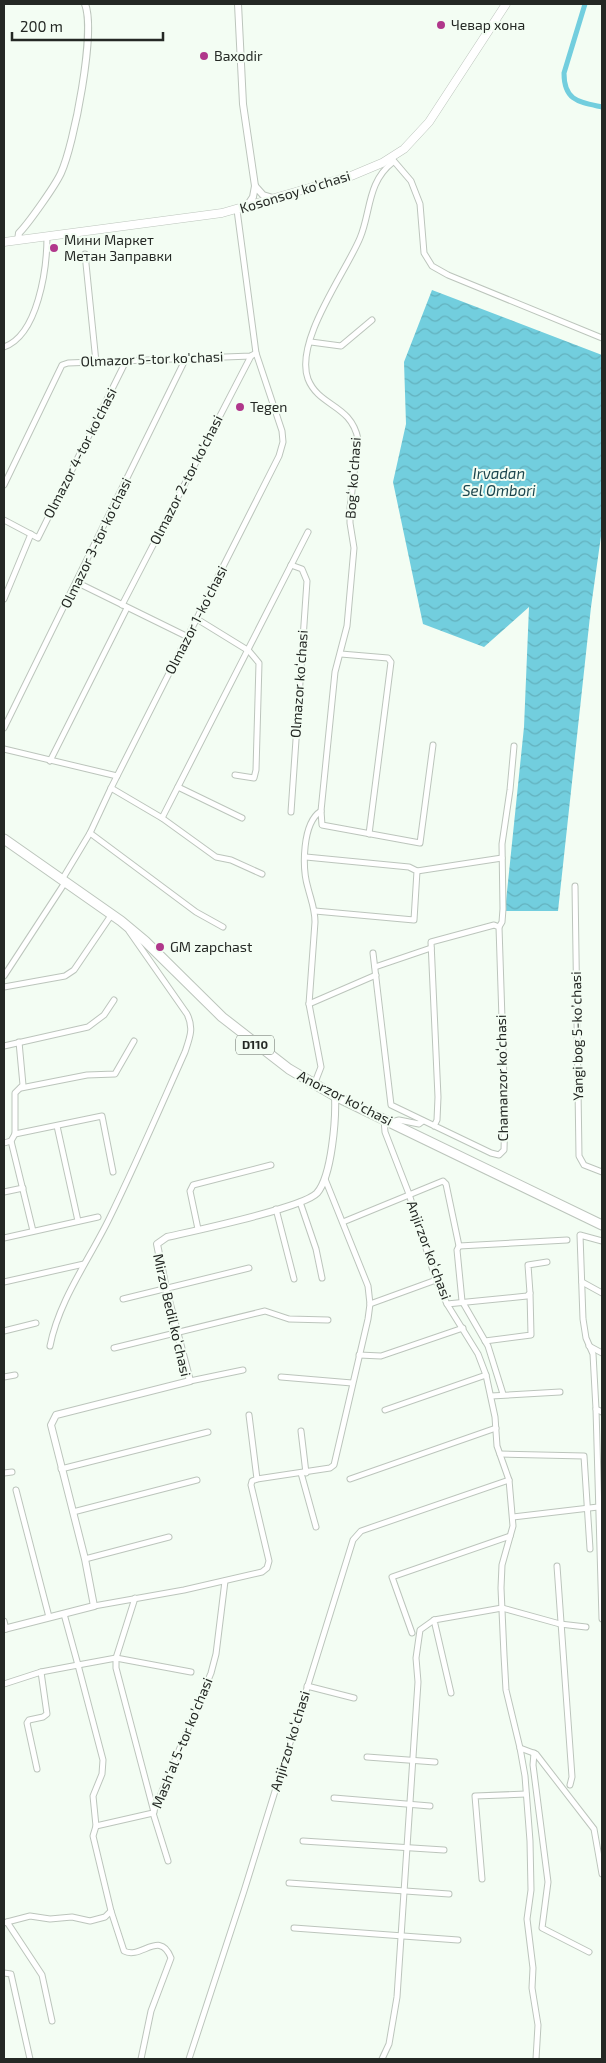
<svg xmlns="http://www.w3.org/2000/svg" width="606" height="2063" font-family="'Exo 2',sans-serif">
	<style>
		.water { fill: url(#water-waves) }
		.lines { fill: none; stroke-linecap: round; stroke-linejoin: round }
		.canal { stroke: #72cede; stroke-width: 5 }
		.minor-casing { stroke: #bcc5bc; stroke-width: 7 }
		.tertiary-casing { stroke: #bcc5bc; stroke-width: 8 }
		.secondary-casing { stroke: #bcc5bc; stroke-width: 9 }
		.primary-casing { stroke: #bcc5bc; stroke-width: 11 }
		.minor { stroke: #fff; stroke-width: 5 }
		.tertiary { stroke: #fff; stroke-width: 6 }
		.secondary { stroke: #fff; stroke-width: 8 }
		.primary { stroke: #fff; stroke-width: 9 }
		.poi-dot { fill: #b0378b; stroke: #f3fdf3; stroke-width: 2 }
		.labels { text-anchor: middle; stroke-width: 4; stroke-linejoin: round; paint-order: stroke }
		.shield { fill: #f3fdf3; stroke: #626862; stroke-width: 1 }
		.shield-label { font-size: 12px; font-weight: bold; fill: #242824 }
		.poi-label { font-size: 14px; fill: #242824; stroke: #f3fdf3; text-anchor: start }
		.street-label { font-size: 14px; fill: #242824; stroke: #f3fdf3 }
		.water-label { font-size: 15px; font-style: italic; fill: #1c464e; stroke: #f3fdf3 }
	</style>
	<defs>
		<pattern id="water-waves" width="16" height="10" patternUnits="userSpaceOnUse" patternTransform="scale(1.25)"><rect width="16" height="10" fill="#72cede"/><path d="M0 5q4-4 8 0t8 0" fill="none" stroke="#63b1be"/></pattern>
	</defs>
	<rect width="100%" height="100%" fill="#f3fdf3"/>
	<path class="water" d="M432,290L602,355V529L591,607L558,911H505L524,727L529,607L484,647L423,624L393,482L406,424L404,362Z"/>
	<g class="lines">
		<path class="canal" d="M585,4L564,73C564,101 579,102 602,107"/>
		<g class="minor-casing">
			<g id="minor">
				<path d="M393,160L411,181L420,204L424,253L432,266L448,275L602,338"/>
				<path d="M393,162C367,182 371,212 360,238C346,272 294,341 308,379C319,407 351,404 358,439L350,508V523L354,548L347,626L335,672L321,811L322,825L420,843L433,745"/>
				<path d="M85,254L96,362"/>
				<path d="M311,342L341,346L372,320"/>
				<path d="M4,347C38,335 47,269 47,236"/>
				<path d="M4,485L62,365L68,363L251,356L256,353"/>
				<path d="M4,520L38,538L126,361"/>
				<path d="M76,582L188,637"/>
				<path d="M4,599L31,534"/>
				<path d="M122,605L251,356"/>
				<path d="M197,619L249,651L259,663L256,770L254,778L235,775"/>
				<path d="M341,654L388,658L391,662L369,834"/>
				<path d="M4,728L186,358"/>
				<path d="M4,749L117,776"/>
				<path d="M50,761L127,608"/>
				<path d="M178,787L242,818"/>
				<path d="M111,788L162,818L216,857L231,860L262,874"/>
				<path d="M291,812L307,581L302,569L291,565"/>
				<path d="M162,818L308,532"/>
				<path d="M90,833L196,912L223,927"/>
				<path d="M306,857L409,867L417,871L414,920L315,911"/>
				<path d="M417,871L502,858"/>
				<path d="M63,878L90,833L111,788L279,456L283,442L282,431L256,353L237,210"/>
				<path d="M575,886L579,1156L584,1165L602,1172"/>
				<path d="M499,927L502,922L503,909L502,844L510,790L514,746"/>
				<path d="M373,953L391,1105L491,1153L499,1155L504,1150L505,1111L499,927L494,925L431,942L438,1097L437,1120L434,1126"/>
				<path d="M375,967L431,948"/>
				<path d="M4,976L66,881"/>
				<path d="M4,987L65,976L74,970L112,914"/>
				<path d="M309,1004L376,975"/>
				<path d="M19,1042L23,1085L15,1093V1134L11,1141L33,1231"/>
				<path d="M4,1046L88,1027L104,1015L114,1000"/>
				<path d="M314,1085L321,1067L309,1004L315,922C315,909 311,900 308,888C302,868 302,823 321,811"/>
				<path d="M21,1088L87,1075L115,1074L134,1041"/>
				<path d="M384,1119L385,1132L409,1194L436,1280L447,1304L478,1354L486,1375L495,1417L497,1446L509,1480L513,1526L502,1565L501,1588L504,1655L506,1690L520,1748L525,1776L530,1841L531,1890L527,1919L533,1968L532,1988L538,2025L536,2059"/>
				<path d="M391,1122L399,1120L419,1124L423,1121"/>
				<path d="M57,1126L78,1221"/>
				<path d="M15,1134L102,1116L113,1172"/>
				<path d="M4,1143L11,1141"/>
				<path d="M4,1192L23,1188"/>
				<path d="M300,1202L316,1249L322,1278"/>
				<path d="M276,1209L294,1279"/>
				<path d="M343,1222L443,1181L446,1184L459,1246L457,1250L462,1301L488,1346L503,1394"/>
				<path d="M198,1229L190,1191L193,1185L271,1165"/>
				<path d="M4,1238L98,1217"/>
				<path d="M602,1241L580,1235L583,1319L586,1338L593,1354L596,1409L602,1412"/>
				<path d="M459,1246L567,1240"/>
				<path d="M4,1282L84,1264"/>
				<path d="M582,1282L602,1293"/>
				<path d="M123,1299L249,1268"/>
				<path d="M370,1304L436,1280"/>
				<path d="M447,1304L527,1296L530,1293L528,1265L547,1262"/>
				<path d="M4,1331L36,1323"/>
				<path d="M485,1341L531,1335L530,1293"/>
				<path d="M50,1346C59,1300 89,1260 109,1219C136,1164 160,1108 185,1052C190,1037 194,1028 187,1014L129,931"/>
				<path d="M589,1346L602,1353"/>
				<path d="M114,1348L265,1311L289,1319L328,1320"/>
				<path d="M359,1355L381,1356L463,1328"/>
				<path d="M4,1377L15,1375"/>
				<path d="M281,1377L352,1383"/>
				<path d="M190,1381L243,1370"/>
				<path d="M491,1396L560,1392"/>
				<path d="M596,1409L602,1619"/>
				<path d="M385,1410L486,1375"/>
				<path d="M301,1431L306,1473"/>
				<path d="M500,1454L584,1456L590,1549"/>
				<path d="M61,1469L208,1432"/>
				<path d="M4,1473L12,1472"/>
				<path d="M301,1473L316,1527"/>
				<path d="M257,1479L330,1468L334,1465L368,1319L370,1304L368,1286L325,1179"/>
				<path d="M350,1479L496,1428"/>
				<path d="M16,1490L49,1617"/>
				<path d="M73,1512L197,1480"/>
				<path d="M513,1517L598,1507"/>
				<path d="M85,1559L169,1537"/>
				<path d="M557,1566L572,1777L570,1785"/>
				<path d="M135,1598L116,1658V1668L154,1812"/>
				<path d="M94,1606L184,1590L262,1572L267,1568L269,1561L251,1485L252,1481L257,1479L249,1415"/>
				<path d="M64,1614L78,1665L116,1658L191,1672"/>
				<path d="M4,1621L6,1629"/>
				<path d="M412,1633L392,1577L510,1536"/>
				<path d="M4,1684L41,1672L78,1665L103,1760L102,1774L93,1796L96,1826L153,1813L211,1673L216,1654L225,1581"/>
				<path d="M307,1686L354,1698"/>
				<path d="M451,1693L434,1620L502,1608L560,1624L586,1627"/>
				<path d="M520,1748L536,1754L594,1829L602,1874"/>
				<path d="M534,1753L533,1765L548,1882L542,1928L589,1952"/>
				<path d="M367,1757L435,1762"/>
				<path d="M37,1769L27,1723L29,1720L43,1717L47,1714L41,1672"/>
				<path d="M334,1798L430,1806"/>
				<path d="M153,1813L168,1861"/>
				<path d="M303,1841L444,1850"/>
				<path d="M482,1879L475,1796L526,1794"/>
				<path d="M289,1883L449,1894"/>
				<path d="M111,1911L124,1951C141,1960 160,1929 171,1958L151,2011L141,2059"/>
				<path d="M7,1922L30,1916L50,1919L72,1917L90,1921L105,1917L111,1911L93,1836L96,1826"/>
				<path d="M4,1923L7,1922L42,1975L52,2021"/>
				<path d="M294,1928L458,1940"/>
				<path d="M4,1973L11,1974L30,2059"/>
				<path d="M189,2059L244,1891L353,1540L361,1531L509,1480"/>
				<path d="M382,2059L389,2044L397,1997L418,1682L416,1658L420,1630L434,1620"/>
			</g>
		</g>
		<g class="tertiary-casing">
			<g id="tertiary">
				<path d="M238,4L243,104L255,186"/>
				<path d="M247,206L253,197L255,186L263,195L273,198"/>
				<path d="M18,240L19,233C28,224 55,186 61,173C74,145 96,31 85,4"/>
				<path d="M4,1629L94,1606L85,1559L51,1425L56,1415L190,1381L166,1289L157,1244L167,1237C193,1231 303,1208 317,1193C332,1176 336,1118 335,1096"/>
			</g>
		</g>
		<g class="secondary-casing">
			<path id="secondary" d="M4,242L222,213L351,176L382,163L404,149L429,122L506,4"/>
		</g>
		<g class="primary-casing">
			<path id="primary" d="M4,839L121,921L145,941L222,1017L289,1069L335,1096L602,1225"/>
		</g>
		<use href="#minor" class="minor"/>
		<use href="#tertiary" class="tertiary"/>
		<use href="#secondary" class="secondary"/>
		<use href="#primary" class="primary"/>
	</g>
	<g class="poi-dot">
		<circle cx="441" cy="25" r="5"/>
		<circle cx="204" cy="56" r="5"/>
		<circle cx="54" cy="248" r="5"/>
		<circle cx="240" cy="407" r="5"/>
		<circle cx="160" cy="947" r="5"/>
	</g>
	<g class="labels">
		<rect class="shield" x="236" y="1035.5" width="38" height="19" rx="4"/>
		<g class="shield-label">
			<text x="255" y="1049">D110</text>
		</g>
		<g class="poi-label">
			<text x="451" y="30">Чевар хона</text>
			<text x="214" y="61">Baxodir</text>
			<text x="64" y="245">Мини Маркет<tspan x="64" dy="16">Метан Заправки</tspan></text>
			<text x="250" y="412">Tegen</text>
			<text x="170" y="952">GM zapchast</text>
		</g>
		<g class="street-label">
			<text transform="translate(295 192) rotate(-17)" y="5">Kosonsoy ko’chasi</text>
			<text transform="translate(152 359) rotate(-2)" y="5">Olmazor 5-tor ko'chasi</text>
			<text transform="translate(80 453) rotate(-63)" y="5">Olmazor 4-tor ko'chasi</text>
			<text transform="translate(353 478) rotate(-86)" y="5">Bogʻ koʻchasi</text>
			<text transform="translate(186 480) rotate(-63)" y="5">Olmazor 2-tor ko'chasi</text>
			<text transform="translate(96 543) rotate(-64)" y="5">Olmazor 3-tor ko'chasi</text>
			<text transform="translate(196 620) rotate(-63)" y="5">Olmazor 1-ko'chasi</text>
			<text transform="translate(299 684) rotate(-86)" y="5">Olmazor koʻchasi</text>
			<text transform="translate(577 1036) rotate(-91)" y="5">Yangi bog 5-koʼchasi</text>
			<text transform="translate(502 1078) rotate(-91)" y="5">Chamanzor koʻchasi</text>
			<text transform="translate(345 1098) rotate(27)" y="5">Anorzor ko'chasi</text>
			<text transform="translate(429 1250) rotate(70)" y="5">Anjirzor koʻchasi</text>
			<text transform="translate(172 1315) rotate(77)" y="5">Mirzo Bedil koʻchasi</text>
			<text transform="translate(290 1741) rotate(-73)" y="5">Anjirzor koʻchasi</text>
			<text transform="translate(182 1743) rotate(-68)" y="5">Mashʼal 5-tor koʼchasi</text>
		</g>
		<g class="water-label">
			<text x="499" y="479">Irvadan<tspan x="499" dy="17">Sel Ombori</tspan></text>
		</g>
	</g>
	<rect width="606" height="2063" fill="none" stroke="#242824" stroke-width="10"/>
	<path d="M12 32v8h151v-8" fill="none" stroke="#242824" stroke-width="2.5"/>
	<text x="20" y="32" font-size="15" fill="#242824" stroke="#f3fdf3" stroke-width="4" paint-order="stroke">200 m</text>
</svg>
